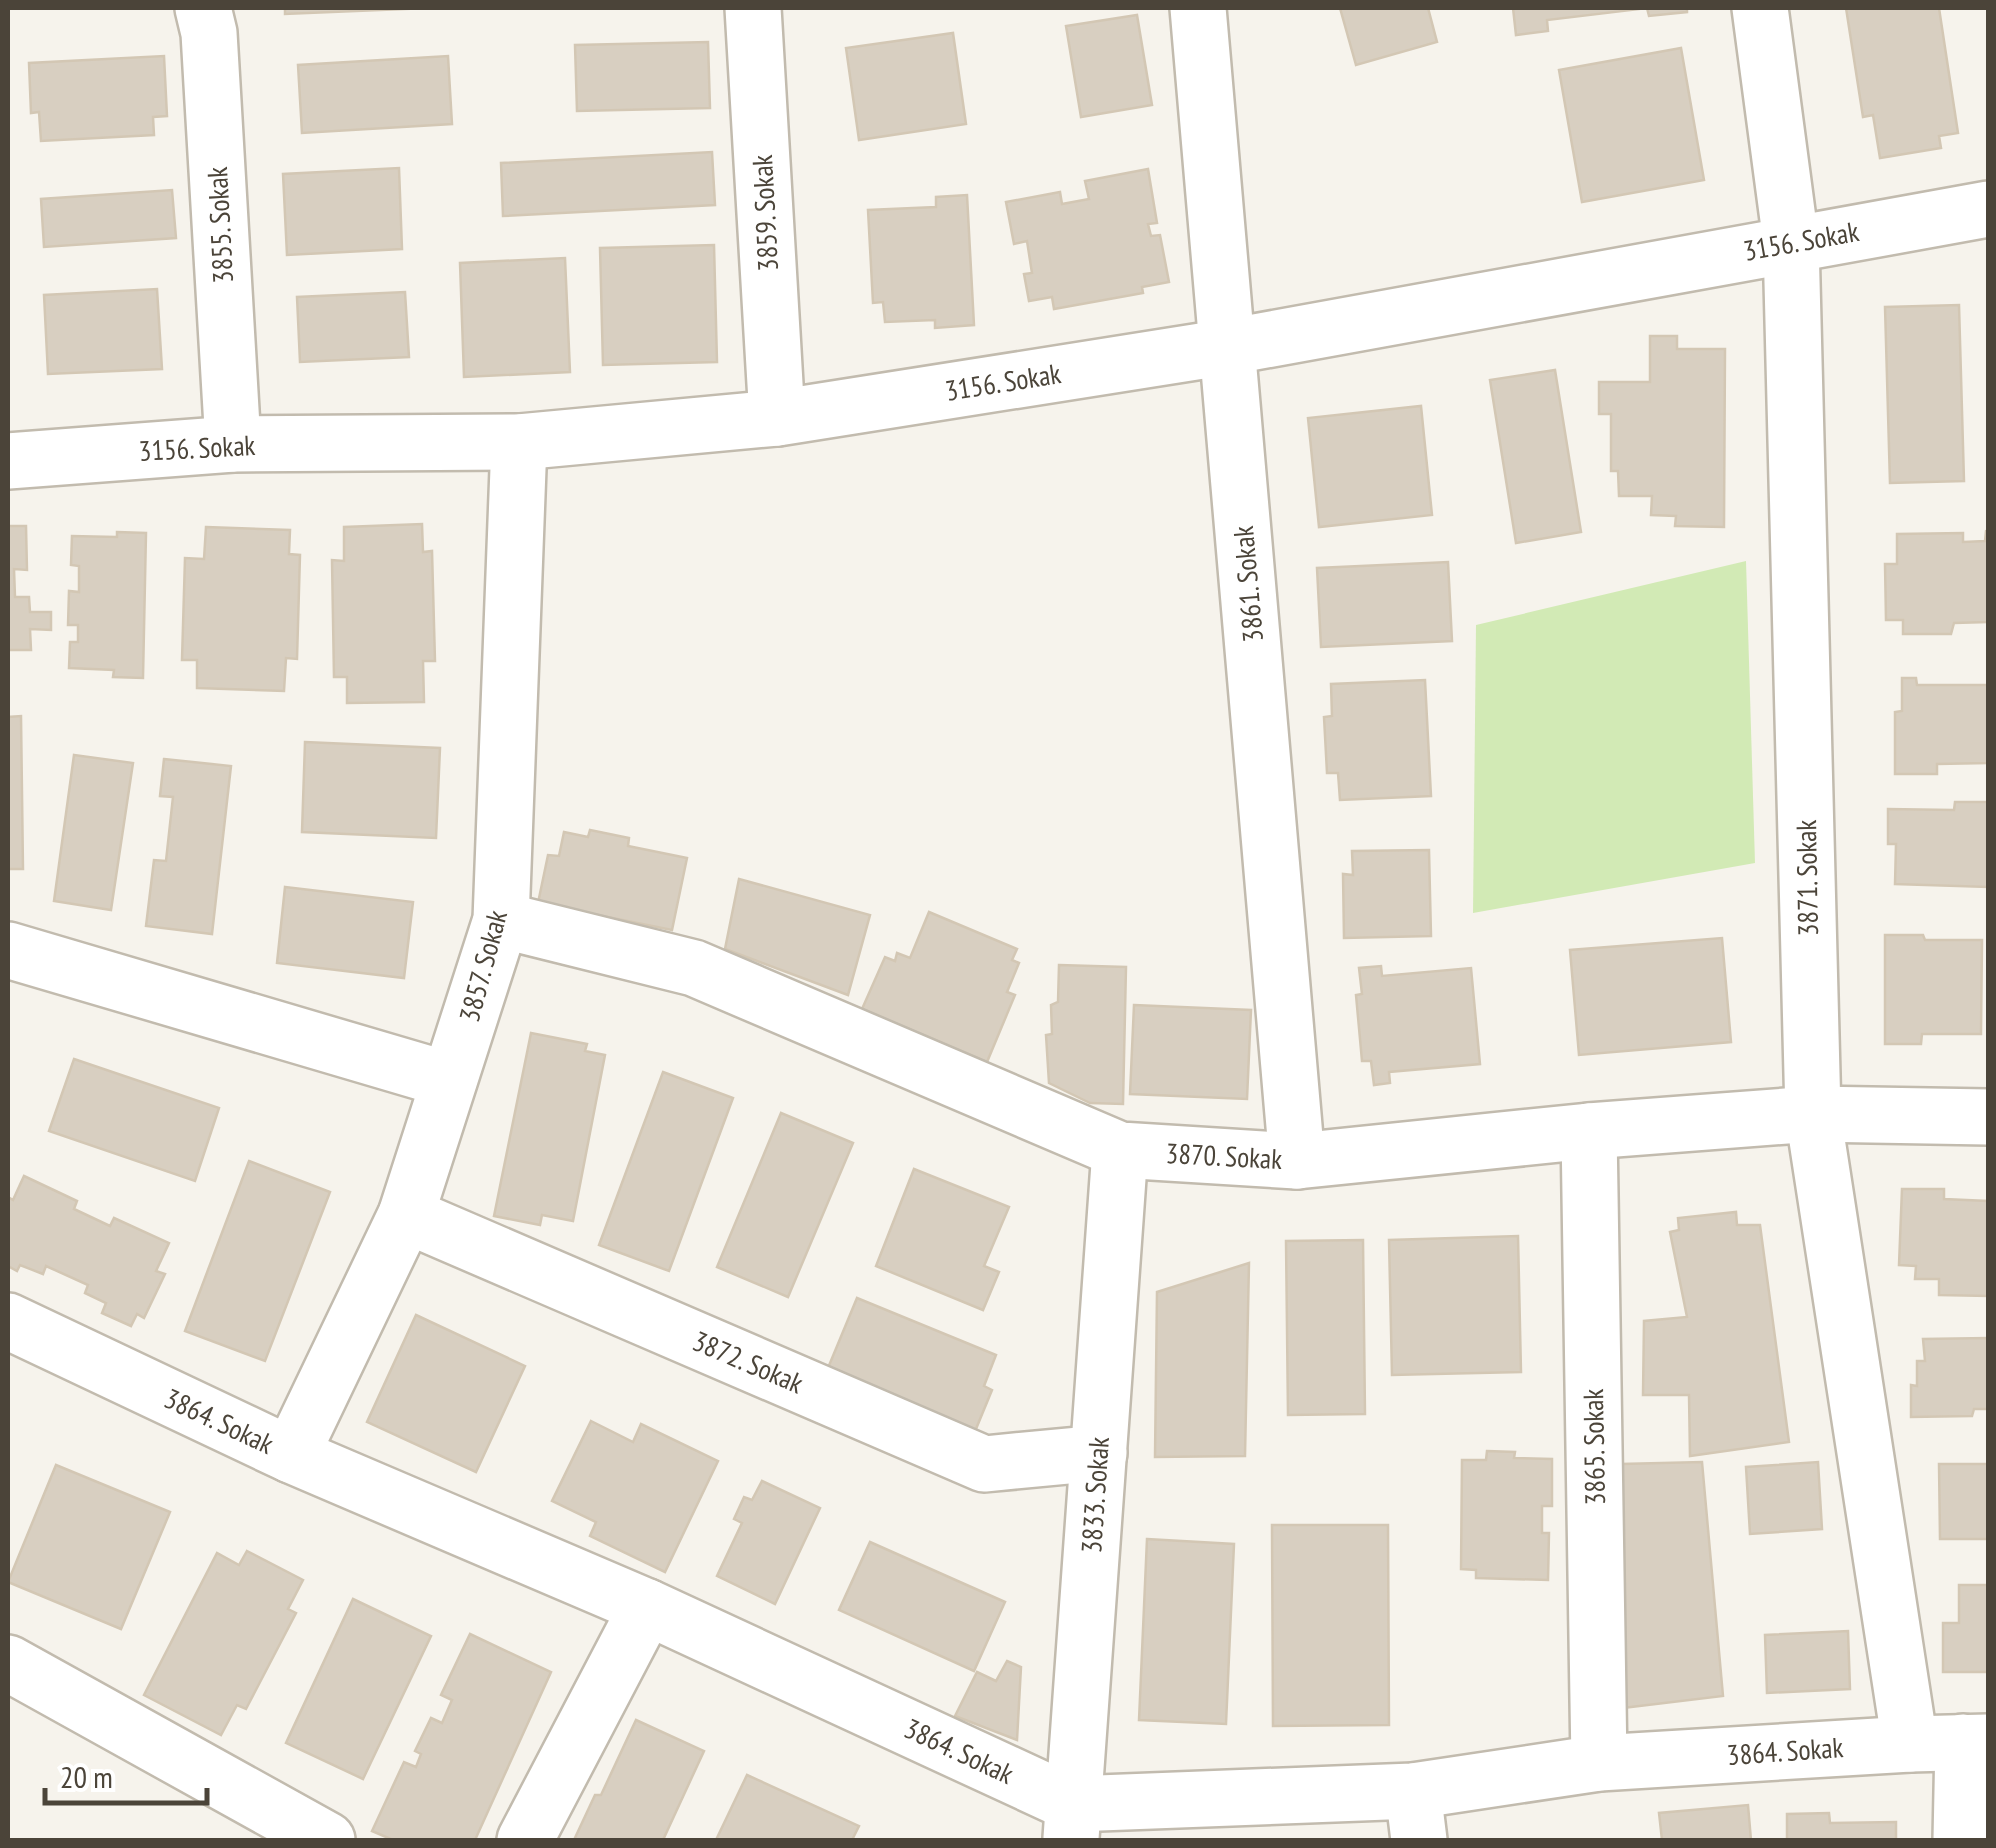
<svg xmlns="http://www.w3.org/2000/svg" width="1996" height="1848" font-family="'PT Sans Narrow',sans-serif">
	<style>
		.green { fill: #d2eab5 }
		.building { fill: #d8cfc1; stroke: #d3c7b4; stroke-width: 2.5 }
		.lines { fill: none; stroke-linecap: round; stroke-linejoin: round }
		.street-casing { stroke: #c2bbae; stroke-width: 60 }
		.street { stroke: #fff; stroke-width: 55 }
		.labels { text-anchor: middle; stroke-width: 10; stroke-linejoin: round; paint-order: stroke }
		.street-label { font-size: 28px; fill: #4b4439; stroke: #fff }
	</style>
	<rect width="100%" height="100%" fill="#f6f3ec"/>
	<path class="green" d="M1746,561L1755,863L1473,913L1476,625Z"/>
	<g class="building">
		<path d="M285,8H429L285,14Z"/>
		<path d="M1340,8H1428L1437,42L1356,65Z"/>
		<path d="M1513,8H1687V12L1649,16L1647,8L1547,20L1548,31L1516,35Z"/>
		<path d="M1846,8H1939L1958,133L1939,136L1941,148L1880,158L1873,115L1863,117Z"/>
		<path d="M1137,15L1152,105L1081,117L1066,26Z"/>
		<path d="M953,33L966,124L859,140L846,48Z"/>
		<path d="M708,42L710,108L577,111L575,45Z"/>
		<path d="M1681,48L1704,180L1582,202L1559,70Z"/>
		<path d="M164,56L167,116L153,117L154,135L41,141L39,112L31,113L29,63Z"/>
		<path d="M448,56L452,124L302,133L298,65Z"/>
		<path d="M712,152L715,205L503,216L501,163Z"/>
		<path d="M399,168L402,249L287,255L283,174Z"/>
		<path d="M1148,169L1157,223L1148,224L1151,236L1160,235L1169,282L1142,287L1143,293L1054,309L1052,297L1029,301L1024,274L1032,273L1027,241L1014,244L1006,202L1060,192L1062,204L1089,199L1085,181Z"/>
		<path d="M172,190L176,238L44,247L41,199Z"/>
		<path d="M967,195L974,325L935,328V320L885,322L883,302L873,303L868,210L936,207V197Z"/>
		<path d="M714,245L717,362L603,365L600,248Z"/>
		<path d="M565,258L570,372L464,377L460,263Z"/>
		<path d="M157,289L162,369L48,374L44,295Z"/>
		<path d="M405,292L409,357L300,362L297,297Z"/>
		<path d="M1959,305L1964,481L1890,483L1885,307Z"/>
		<path d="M1650,336H1677V349H1725L1724,527L1675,526L1676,516L1651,515L1652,496H1619L1618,471H1611V414H1599V382H1650Z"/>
		<path d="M1555,370L1581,532L1516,543L1490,380Z"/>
		<path d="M1421,406L1432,515L1319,527L1308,418Z"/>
		<path d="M422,524L423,552L432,551L435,661H423L424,702L347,703V677H334L332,560L344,561V527Z"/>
		<path d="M8,526H26L27,570L14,569L15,597H29L30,612H51V630L30,629L31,650H8Z"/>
		<path d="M206,527L290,530L289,554L300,555L297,659L286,658L284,691L197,688V660H182L185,558L204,559Z"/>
		<path d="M1988,530V622L1954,623L1951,634H1903V620H1886L1885,564H1897V534L1963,533V542L1985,541L1986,531Z"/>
		<path d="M117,532L146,533L143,678L113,677L114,670L69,668L70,642H78V625H68L69,591L79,592V566L71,565L72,536L117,537Z"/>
		<path d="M1448,562L1452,641L1321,647L1317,568Z"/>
		<path d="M1902,678H1916L1917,685H1988V763L1937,764V774H1895V712L1902,711Z"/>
		<path d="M1425,680L1431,796L1340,800L1338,773H1327L1324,717L1332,716L1331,684Z"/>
		<path d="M21,716L23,869H8V717Z"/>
		<path d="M305,742L440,748L436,838L302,832Z"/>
		<path d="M74,755L133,763L111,910L54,901Z"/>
		<path d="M164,759L231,766L212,934L146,926L154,860L166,861L173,797L160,796Z"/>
		<path d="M1955,802H1988V887L1895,884L1896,844H1888V809L1954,810Z"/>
		<path d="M590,830L629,838L628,846L687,858L672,930L538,903L548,855L559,856L564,832L588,837Z"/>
		<path d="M1429,850L1431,936L1344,938L1343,874L1353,875L1352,851Z"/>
		<path d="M739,879L870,915L848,995L725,949Z"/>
		<path d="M285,887L413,902L404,978L277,963Z"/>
		<path d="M929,912L1017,949L1012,960L1019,963L1007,992L1015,995L987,1062L862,1009L885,957L895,961L897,953L910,958Z"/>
		<path d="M1885,935H1923L1925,940H1982L1981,1034H1922L1921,1044H1885Z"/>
		<path d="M1722,938L1731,1042L1579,1055L1570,950Z"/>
		<path d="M1059,965L1126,967L1123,1104L1090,1103L1049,1083L1046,1035L1052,1034L1051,1005L1058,1002Z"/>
		<path d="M1381,966L1382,976L1471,968L1480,1064L1389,1072L1390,1083L1374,1085L1371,1061H1362L1356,995L1362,994L1359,968Z"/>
		<path d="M1134,1005L1251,1010L1247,1099L1130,1094Z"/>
		<path d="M531,1033L587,1044L585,1051L605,1055L573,1221L542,1215L540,1225L494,1216Z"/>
		<path d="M74,1059L219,1108L195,1181L49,1131Z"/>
		<path d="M663,1072L733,1098L669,1271L599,1245Z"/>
		<path d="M781,1113L853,1143L788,1297L717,1267Z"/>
		<path d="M249,1161L330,1192L265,1361L185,1331Z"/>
		<path d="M914,1169L1009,1207L984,1266L999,1272L983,1310L876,1266Z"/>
		<path d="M24,1176L77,1201L74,1209L110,1226L114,1218L169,1243L156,1271L165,1274L144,1318L137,1314L131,1326L102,1313L106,1303L85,1293L88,1285L46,1266L43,1274L20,1265L17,1271L8,1266V1197L13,1200Z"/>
		<path d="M1902,1189H1944V1199L1988,1201V1296L1939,1295V1279H1915L1916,1266L1899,1265Z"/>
		<path d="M1736,1212L1737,1225H1760L1789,1442L1690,1456L1689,1395H1643L1644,1321L1687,1317L1670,1232L1679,1230L1678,1218Z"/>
		<path d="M1518,1236L1521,1372L1392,1375L1389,1240Z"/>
		<path d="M1363,1240L1365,1414L1288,1415L1286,1241Z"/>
		<path d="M1249,1263L1245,1456L1155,1457L1157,1292Z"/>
		<path d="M857,1298L996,1355L984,1386L992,1390L971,1441L823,1380Z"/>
		<path d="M416,1315L525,1366L476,1472L367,1422Z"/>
		<path d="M1988,1338V1409H1974L1972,1416L1911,1417V1385L1917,1386V1361H1925L1923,1339Z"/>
		<path d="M591,1421L633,1442L641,1424L718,1461L665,1572L590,1536L596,1522L552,1501Z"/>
		<path d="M1487,1451L1515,1452L1514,1458L1552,1459V1506H1542V1533H1549L1548,1580L1476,1578V1570L1461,1569L1462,1460H1486Z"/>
		<path d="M1702,1462L1723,1696L1614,1709L1621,1464Z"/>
		<path d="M1818,1462L1822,1529L1750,1534L1746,1467Z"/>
		<path d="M1939,1464H1988V1539H1940Z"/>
		<path d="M56,1465L170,1512L121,1629L8,1582Z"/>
		<path d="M762,1481L820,1508L775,1604L717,1576L742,1523L734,1519L744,1497L752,1500Z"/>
		<path d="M1272,1525H1388L1389,1725L1273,1726Z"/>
		<path d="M1147,1539L1234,1544L1226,1724L1139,1720Z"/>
		<path d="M870,1542L1005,1602L974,1671L839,1610Z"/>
		<path d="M247,1551L303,1580L288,1609L296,1613L246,1709L237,1705L221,1735L144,1695L217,1553L239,1565Z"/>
		<path d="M1959,1585H1988V1672H1943V1623H1959Z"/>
		<path d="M353,1599L431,1636L363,1779L286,1743Z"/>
		<path d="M1848,1631L1850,1689L1767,1693L1765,1635Z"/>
		<path d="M470,1634L551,1672L475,1840H393L372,1831L404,1762L416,1767L421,1754L415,1751L431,1718L442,1723L452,1700L441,1695Z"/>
		<path d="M1007,1661L1021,1667L1017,1740L955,1716L977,1672L996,1681Z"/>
		<path d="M636,1720L704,1751L663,1840H574L595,1795H601Z"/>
		<path d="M747,1775L859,1826L852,1840H716Z"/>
		<path d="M1748,1805L1751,1840H1662L1659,1813Z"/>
		<path d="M1829,1813L1830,1823L1896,1822V1840H1787V1814Z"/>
	</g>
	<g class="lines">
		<g class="street-casing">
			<g id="street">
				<path d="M203,8L209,33L233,444"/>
				<path d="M753,8L777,418"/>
				<path d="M1198,8L1297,1161"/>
				<path d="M1760,8L1791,242L1813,1114L1910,1744"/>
				<path d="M8,461L233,444L519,442L777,418L1227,347L1988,209"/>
				<path d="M501,920L694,968L1120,1150L1297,1161L1589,1131L1813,1114L1988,1117"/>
				<path d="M8,950L449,1080"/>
				<path d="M1589,1131L1599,1763"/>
				<path d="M406,1215L984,1464L1099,1453"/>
				<path d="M8,1321L291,1455L647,1607L1073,1804L1413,1791L1599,1763L1910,1744L1988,1742"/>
				<path d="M291,1455L406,1215L501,920L519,442"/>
				<path d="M8,1663L327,1840"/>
				<path d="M1413,1791L1419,1840"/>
				<path d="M1071,1838L1120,1150"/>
				<path d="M525,1840L647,1607"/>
				<path d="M1961,1840L1963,1742"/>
			</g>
		</g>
		<use href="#street" class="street"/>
	</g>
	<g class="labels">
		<g class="street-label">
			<text transform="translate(765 213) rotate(-93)" y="10">3859. Sokak</text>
			<text transform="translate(220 225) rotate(-93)" y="10">3855. Sokak</text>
			<text transform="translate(1801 241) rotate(-10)" y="10">3156. Sokak</text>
			<text transform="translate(1003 382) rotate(-9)" y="10">3156. Sokak</text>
			<text transform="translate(197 448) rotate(-3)" y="10">3156. Sokak</text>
			<text transform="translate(1248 584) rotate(-95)" y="10">3861. Sokak</text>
			<text transform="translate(1807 878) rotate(-91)" y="10">3871. Sokak</text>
			<text transform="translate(483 966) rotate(-75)" y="10">3857. Sokak</text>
			<text transform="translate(1224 1156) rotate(3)" y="10">3870. Sokak</text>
			<text transform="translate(748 1362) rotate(23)" y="10">3872. Sokak</text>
			<text transform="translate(219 1421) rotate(25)" y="10">3864. Sokak</text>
			<text transform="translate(1594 1447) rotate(-91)" y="10">3865. Sokak</text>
			<text transform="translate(1095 1495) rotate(-86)" y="10">3833. Sokak</text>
			<text transform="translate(959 1751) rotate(25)" y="10">3864. Sokak</text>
			<text transform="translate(1785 1751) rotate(-4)" y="10">3864. Sokak</text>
		</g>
	</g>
	<rect width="1996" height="1848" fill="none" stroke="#4b4439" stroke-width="20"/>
	<path d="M45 1788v15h162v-15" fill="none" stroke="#4b4439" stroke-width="5"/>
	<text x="60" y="1788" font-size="30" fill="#4b4439" stroke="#ffffff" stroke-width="8" paint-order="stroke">20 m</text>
</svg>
